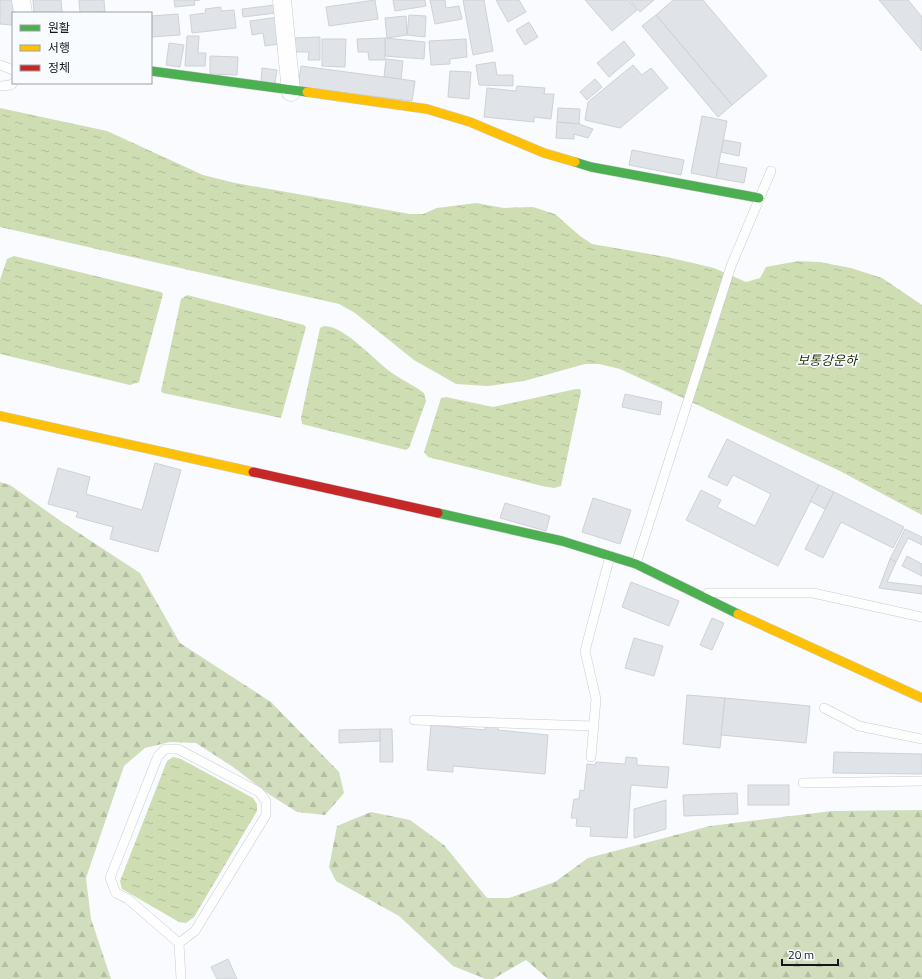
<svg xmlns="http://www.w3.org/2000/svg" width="922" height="979" font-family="'Titillium Web','Noto Sans KR',sans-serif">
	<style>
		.forest { fill: url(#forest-firs) }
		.water { fill: url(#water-ripples) }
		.building { fill: #e0e4e9; stroke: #ced1d5 }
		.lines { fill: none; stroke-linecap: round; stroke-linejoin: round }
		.lane-casing { stroke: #c8ccd0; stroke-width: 10 }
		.street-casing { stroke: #c8ccd0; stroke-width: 19 }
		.fast-casing { stroke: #c8ccd0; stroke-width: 10 }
		.slow-casing { stroke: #c8ccd0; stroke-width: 10 }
		.jam-casing { stroke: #c8ccd0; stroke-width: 10 }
		.lane { stroke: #fefeff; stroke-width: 9 }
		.street { stroke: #fefeff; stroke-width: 18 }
		.fast { stroke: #4caf50; stroke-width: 9 }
		.slow { stroke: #ffc107; stroke-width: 9 }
		.jam { stroke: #c62828; stroke-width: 9 }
		.labels { text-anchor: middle; stroke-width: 3.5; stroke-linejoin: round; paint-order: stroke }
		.water-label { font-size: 13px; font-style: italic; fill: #283302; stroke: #f8fbff }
	</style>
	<defs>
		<pattern id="forest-firs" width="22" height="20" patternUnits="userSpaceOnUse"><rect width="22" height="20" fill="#d1ddbc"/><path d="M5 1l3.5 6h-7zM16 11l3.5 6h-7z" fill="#b2bda1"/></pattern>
		<pattern id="water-ripples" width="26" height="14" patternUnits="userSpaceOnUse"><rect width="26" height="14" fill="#cfddb2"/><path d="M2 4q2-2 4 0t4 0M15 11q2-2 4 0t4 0" fill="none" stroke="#b1bd99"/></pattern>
	</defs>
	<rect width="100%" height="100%" fill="#f9fbfe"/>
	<g class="forest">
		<path d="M0,482L10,485L62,522L140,573L180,643L271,702L339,772L344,793L325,815L297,812L270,795L233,767L196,743L170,742L145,748L124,766L86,878L91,919L111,979H0Z"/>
		<path d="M922,810V979H548L526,960L493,979H486L453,966L399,916L336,881L329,867L337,826L371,812L410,820L444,845L487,898H509L555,882L588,858L710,826L832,811Z"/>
	</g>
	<g class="water">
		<path d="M0,108L107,131L203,175L235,183L410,214H423L437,208L476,203L504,208L533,207L555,214L580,236L592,244L667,257L714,268L746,282L760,278L766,267L798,261L819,262L851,268L882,278L922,305V515L840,471L620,369L599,364H585L524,381L488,386L456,384L414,360L355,313L339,304L0,227Z"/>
		<path d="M14,256L161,292L163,294L139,382L130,385L0,354V280L7,259Z"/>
		<path d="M187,295L304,325L306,327L281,418L163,393L161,391L181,299Z"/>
		<path d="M324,326C346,326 376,363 395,375C404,381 415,386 424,393L426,401L409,448L406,450L302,424L301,418L320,328Z"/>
		<path d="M576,389H580L581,392L561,486L554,488L542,486L428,457L424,452L441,398L446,397L493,407Z"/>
		<path d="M173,757L181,759L253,798L257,804V811L194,917L186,923L179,922L122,889L120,881L167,761Z"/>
	</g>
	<g class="building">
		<path d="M0,0H15L12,25L0,24Z"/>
		<path d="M33,0H61L62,13H34Z"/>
		<path d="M79,0H104L105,12L80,13Z"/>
		<path d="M174,0H200L194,1L195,5L175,7Z"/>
		<path d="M375,0L378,19L329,26L326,7Z"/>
		<path d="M393,0H425L426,6L395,11Z"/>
		<path d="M430,0H445L446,8L459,6L462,19L435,24Z"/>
		<path d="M463,0H484L493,51L473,55Z"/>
		<path d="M496,0H519L526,12L508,22Z"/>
		<path d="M585,0H628L637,10L612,31Z"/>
		<path d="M630,0H654L640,12Z"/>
		<path d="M673,0H703L767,76L732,105L656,15Z"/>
		<path d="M879,0H908L922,17V51Z"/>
		<path d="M275,5L276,13L243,17L242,9Z"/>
		<path d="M221,7V11L234,10L236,28L192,33L190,15L206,13L205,9Z"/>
		<path d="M178,14L180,35L151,37V16Z"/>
		<path d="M409,15L426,16L425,37L407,35Z"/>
		<path d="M656,15L732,105L718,117L642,26Z"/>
		<path d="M406,16L407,35L387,38L385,18Z"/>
		<path d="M278,17L279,44L265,46L263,33L252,35L250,21Z"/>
		<path d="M529,22L538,37L525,45L516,30Z"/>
		<path d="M187,36H199L198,53H206L205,66H185Z"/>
		<path d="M320,37V60H308L309,52H293V38Z"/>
		<path d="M385,38L425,42L424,59L385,56Z"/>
		<path d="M385,38V60H369L368,52H358L357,39Z"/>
		<path d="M322,39H346L345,67L322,66Z"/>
		<path d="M466,39L467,57L450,59V64L431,65L429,41Z"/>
		<path d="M624,41L635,55L609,77L597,63Z"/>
		<path d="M169,43L184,45L180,67L166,65Z"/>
		<path d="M210,56L238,57L237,75L210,74Z"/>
		<path d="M386,59L403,61L401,79L384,77Z"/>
		<path d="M495,62L497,75H513V86L479,85L476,65Z"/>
		<path d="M633,65L642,75L651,68L668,88L620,128L585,120L588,102Z"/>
		<path d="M301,66L415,81L412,101L298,87Z"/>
		<path d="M262,68L277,70L275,83L261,82Z"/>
		<path d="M450,71L471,72L469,99L448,97Z"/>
		<path d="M595,79L602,87L587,100L580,92Z"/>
		<path d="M517,86L545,88L544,94H554L551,119L534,117V122L484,117L487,88L516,91Z"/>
		<path d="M558,108L580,109L579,124L557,122Z"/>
		<path d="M702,116L727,121L716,178L691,173Z"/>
		<path d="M557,122L579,124L593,129L588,138L574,134V139L556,138Z"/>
		<path d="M724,140L741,143L739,156L721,152Z"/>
		<path d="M632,150L684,160L681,175L629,165Z"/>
		<path d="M719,163L747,168L744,183L716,178Z"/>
		<path d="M625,394L662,402L660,415L622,407Z"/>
		<path d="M727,439L819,485L778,566L686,520L701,490L721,500L717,507L755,526L771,494L733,475L727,486L708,477Z"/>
		<path d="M155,463L181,470L158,552L110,539L113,527L76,517L78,512L48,504L58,468L90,477L86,494L142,510Z"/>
		<path d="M819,485L834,492L825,509L810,501Z"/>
		<path d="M834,492L904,527L893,548L841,522L823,558L805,549Z"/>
		<path d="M593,498L631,510L620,544L582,532Z"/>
		<path d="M505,503L550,516L546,531L500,518Z"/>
		<path d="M905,529L922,537V545L908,538L896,562L890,559Z"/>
		<path d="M907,556L922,564V576L902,566Z"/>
		<path d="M890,559L896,562L887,582L922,586V594L879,588Z"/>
		<path d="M631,582L679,601L669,626L622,607Z"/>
		<path d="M712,618L724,623L712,650L700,645Z"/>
		<path d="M634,638L663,646L654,676L625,668Z"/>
		<path d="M687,695L725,698L720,748L683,744Z"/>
		<path d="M725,698L810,706L806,743L721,735Z"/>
		<path d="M486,724L498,726V730L548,735L545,774L453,766V772L427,770L431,725L485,730Z"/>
		<path d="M380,729H392L393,762H380Z"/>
		<path d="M380,729V741L339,743V730Z"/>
		<path d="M834,752L922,754V774L833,773Z"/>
		<path d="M626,757L637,758V765L669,767L667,788L631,785L627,838L590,836L591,827L576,826L577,818H571L574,799H579L580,790L584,791L587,764L595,765L596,762L625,764Z"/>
		<rect x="748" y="785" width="41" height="20"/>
		<path d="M737,793L738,814L684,816L683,795Z"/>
		<path d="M666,800V829L634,838V809Z"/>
		<path d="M228,959L237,979H217L211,967Z"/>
	</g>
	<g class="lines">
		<g class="lane-casing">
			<g id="lane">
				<path d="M0,65L13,70"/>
				<path d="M0,86L11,85L13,83"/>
				<path d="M636,564L731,266L771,171"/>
				<path d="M708,593H813L922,617"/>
				<path d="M824,708L859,726L922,739"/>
				<path d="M414,720L594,726"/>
				<path d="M591,757L596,699L585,651L610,556"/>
				<path d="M803,783L922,781"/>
				<path d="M179,943L195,931L266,815V801L259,792L178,749H165L158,756L110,878L116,893L128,899L179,943L181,979"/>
			</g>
		</g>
		<g class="street-casing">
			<g id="street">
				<path d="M21,0L23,13"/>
				<path d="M282,0L291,92"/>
			</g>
		</g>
		<g class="fast-casing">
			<g id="fast">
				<path d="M151,71L307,92"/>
				<path d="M575,162L591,167L759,198"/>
				<path d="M438,513L562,541L636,564L738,614"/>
			</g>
		</g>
		<g class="slow-casing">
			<g id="slow">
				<path d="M307,92L427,109L470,122L544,153L575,162"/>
				<path d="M0,416L253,472"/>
				<path d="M738,614L922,698"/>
			</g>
		</g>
		<g class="jam-casing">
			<path id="jam" d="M253,472L438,513"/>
		</g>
		<use href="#lane" class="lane"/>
		<use href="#street" class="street"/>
		<use href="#fast" class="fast"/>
		<use href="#slow" class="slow"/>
		<use href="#jam" class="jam"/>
	</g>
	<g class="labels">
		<g class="water-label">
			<text x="827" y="365">보통강운하</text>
		</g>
	</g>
	<rect x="12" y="12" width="140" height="72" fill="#f8fbff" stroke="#9ca0a5"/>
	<rect x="20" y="25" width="20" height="6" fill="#4caf50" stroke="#9ca0a5"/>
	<text x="48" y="32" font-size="12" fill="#12171d">원활</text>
	<rect x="20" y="45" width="20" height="6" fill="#ffc107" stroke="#9ca0a5"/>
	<text x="48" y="52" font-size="12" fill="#12171d">서행</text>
	<rect x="20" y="65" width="20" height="6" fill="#c62828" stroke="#9ca0a5"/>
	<text x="48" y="72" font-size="12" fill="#12171d">정체</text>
	<path d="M782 959v6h56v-6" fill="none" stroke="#12171d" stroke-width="2"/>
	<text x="788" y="959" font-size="12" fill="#12171d" stroke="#f8fbff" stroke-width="3" paint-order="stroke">20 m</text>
</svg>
